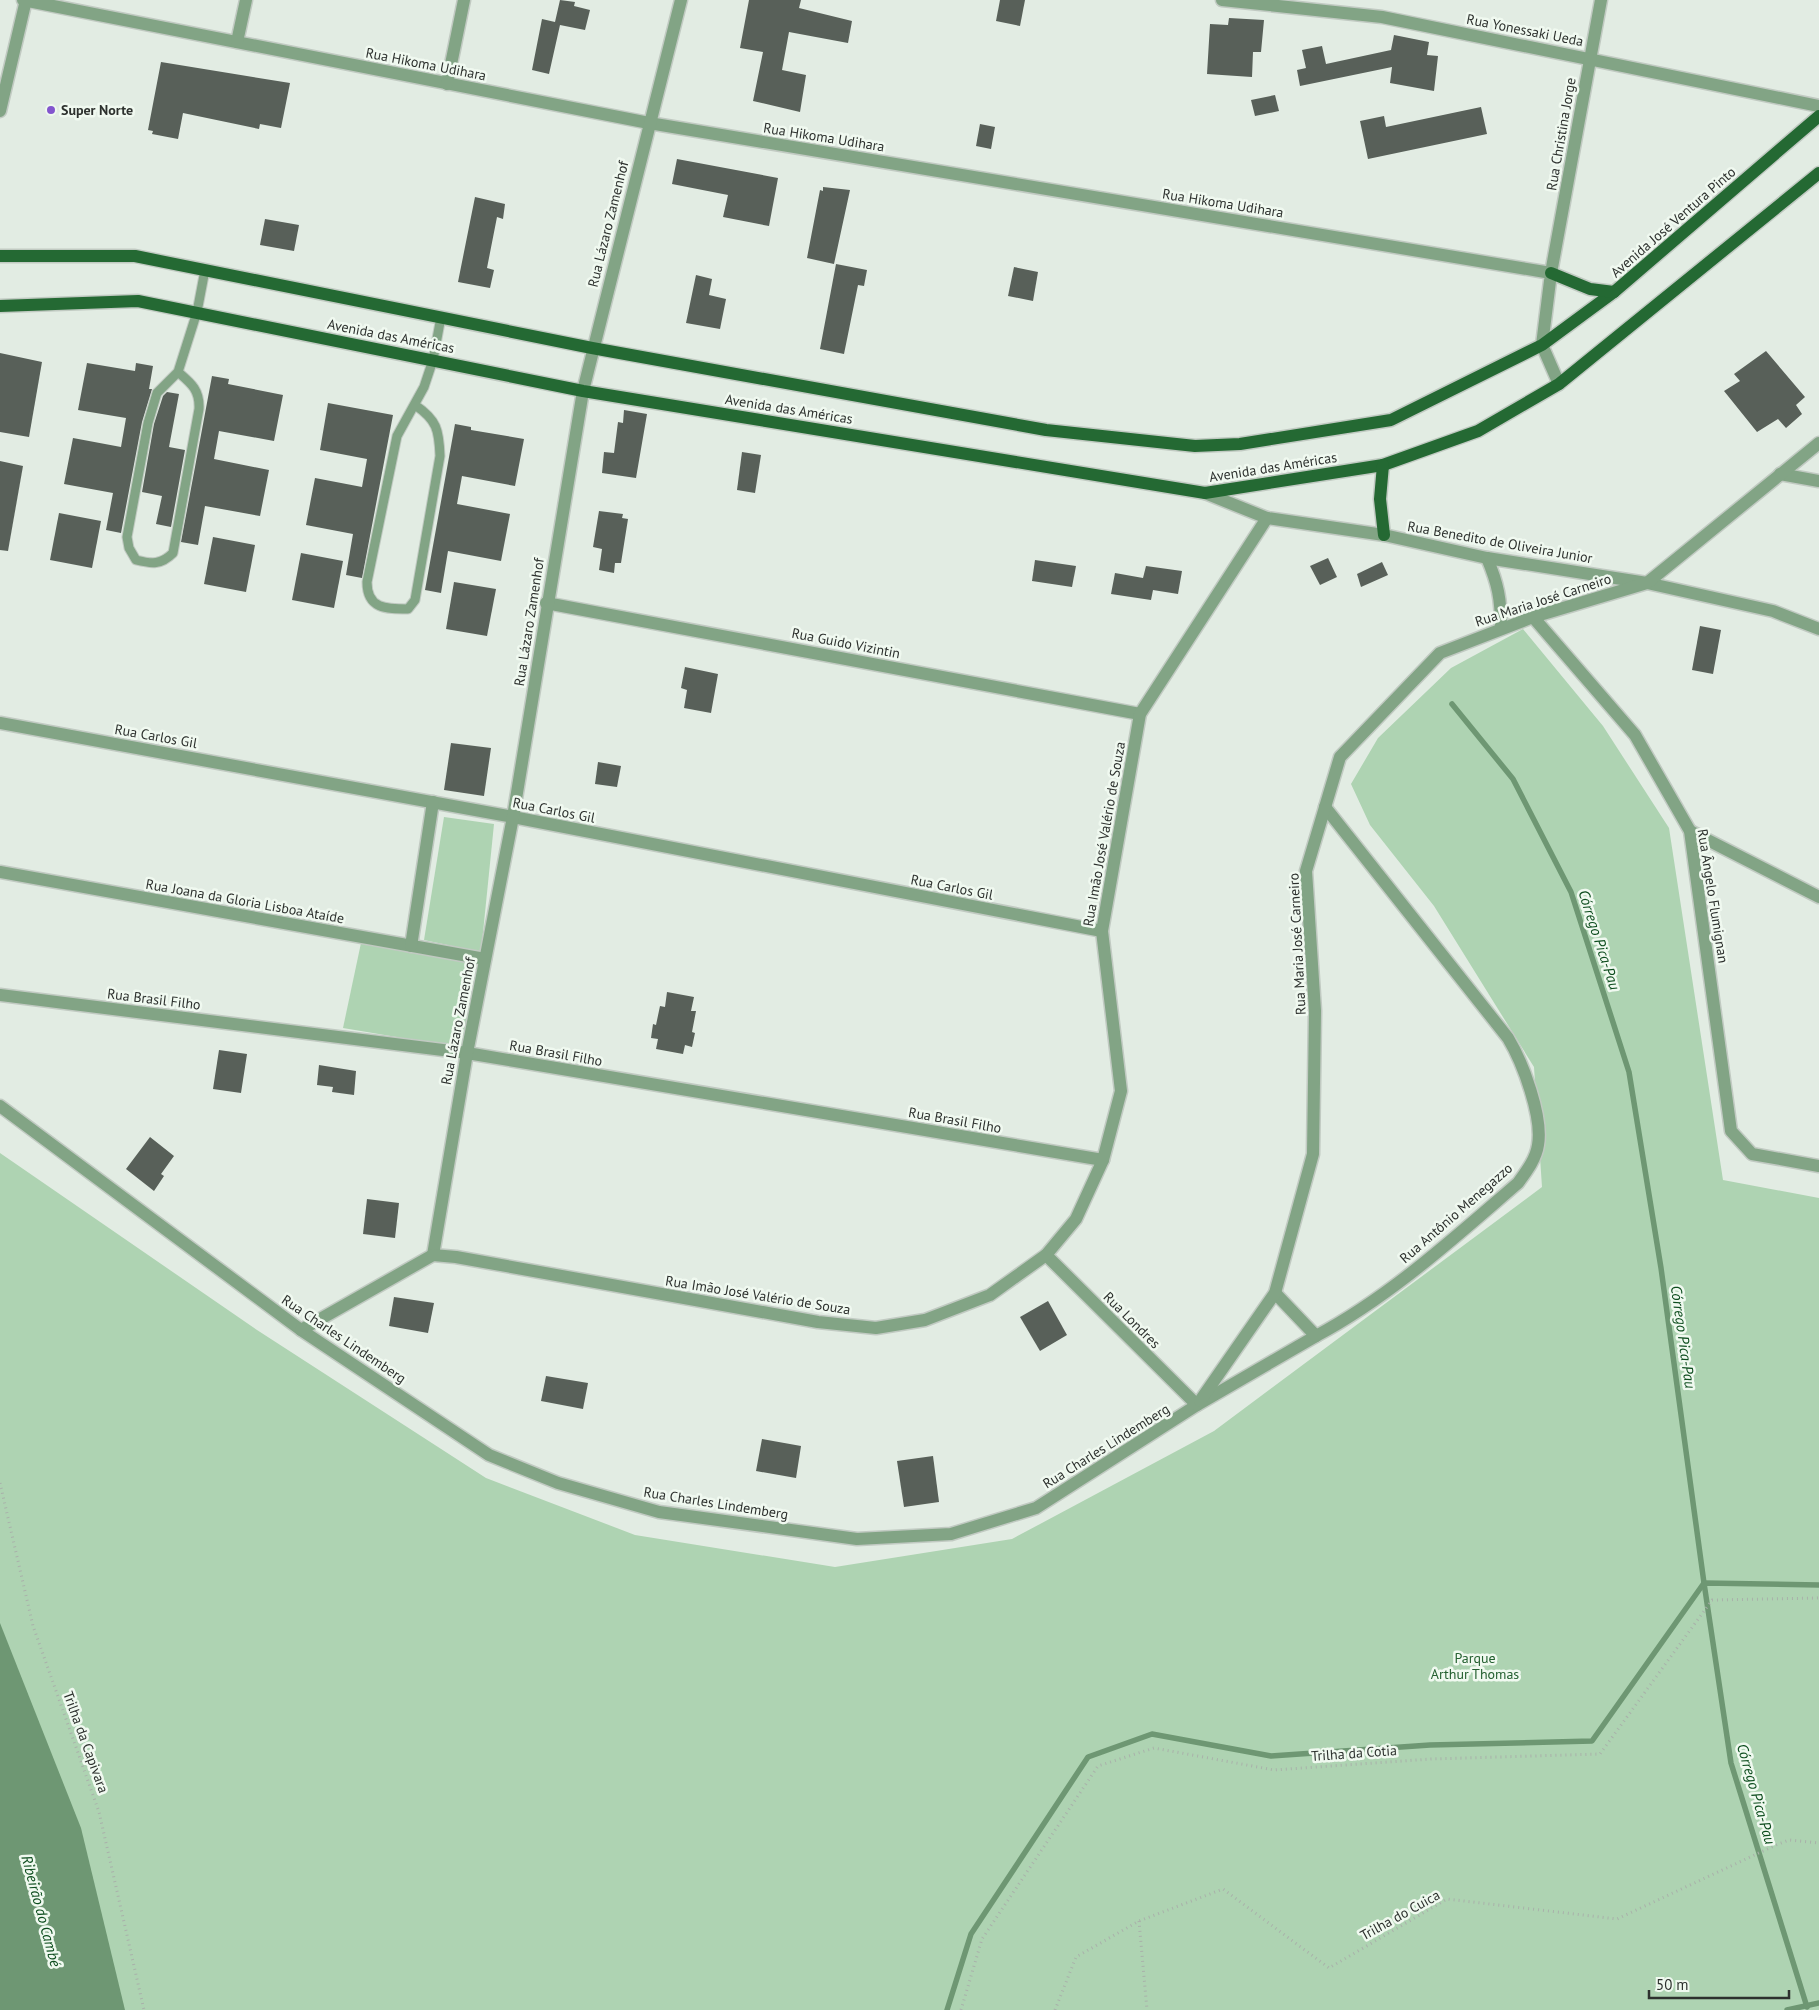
<svg xmlns="http://www.w3.org/2000/svg" width="1819" height="2010" font-family="'PT Sans',sans-serif">
	<style>
		.green { fill: #aed3b2 }
		.water { fill: #6e9773 }
		.lines { fill: none; stroke-linecap: round; stroke-linejoin: round }
		.stream { stroke: #6e9773; stroke-width: 5.5 }
		.building { fill: #586059 }
		.lane-casing { stroke: #c1cac2; stroke-width: 11 }
		.street-casing { stroke: #c1cac2; stroke-width: 15 }
		.primary-casing { stroke: #c1cac2; stroke-width: 15 }
		.path { stroke: #a9b1aa; stroke-width: 3; stroke-dasharray: 1 4; stroke-linecap: butt }
		.lane { stroke: #82a485; stroke-width: 9 }
		.street { stroke: #82a485; stroke-width: 12 }
		.primary { stroke: #246933; stroke-width: 12 }
		.poi-dot { fill: #8355ce; stroke: #f0f9f0; stroke-width: 2 }
		.labels { text-anchor: middle; stroke-width: 5; stroke-linejoin: round; paint-order: stroke }
		.street-label { font-size: 14px; fill: #2d312e; stroke: #f0f9f0 }
		.poi-label { font-size: 14px; font-weight: bold; fill: #2d312e; stroke: #f0f9f0; text-anchor: start }
		.park-label { font-size: 14px; fill: #246030; stroke: #f0f9f0 }
		.water-label { font-size: 15px; font-style: italic; fill: #0d4d1e; stroke: #f0f9f0 }
	</style>
	<rect width="100%" height="100%" fill="#e2ece3"/>
	<g class="green">
		<path d="M1523,629L1603,726L1669,828L1723,1180L1819,1198V2010H0V1153L257,1330L486,1478L635,1535L835,1567L1012,1539L1214,1431L1542,1187L1534,1067L1434,906L1370,825L1351,784L1378,738L1451,668Z"/>
		<path d="M444,817L494,824L481,952L424,940Z"/>
		<path d="M361,943L475,963L462,1048L343,1028Z"/>
	</g>
	<path class="water" d="M0,1623L81,1828L125,2010H0Z"/>
	<g class="lines">
		<g class="stream">
			<path d="M1452,704L1513,779L1571,892L1629,1072L1661,1268L1704,1583L1731,1763L1807,2007"/>
			<path d="M947,2010L971,1934L1088,1757L1152,1734L1271,1756L1430,1745L1592,1741L1704,1583L1819,1585"/>
			<path d="M1787,2010L1819,2003"/>
		</g>
	</g>
	<g class="building">
		<path d="M560,0L575,2L574,6L590,10L585,30L560,25L549,74L532,70L542,19L555,22Z"/>
		<path d="M749,0H801L799,8L852,21L848,43L789,32L782,70L806,75L800,112L753,101L763,52L740,48Z"/>
		<path d="M1000,0H1025L1020,26L996,21Z"/>
		<path d="M1229,18L1264,20L1261,52H1253L1252,77L1207,74L1210,24L1228,25Z"/>
		<path d="M1394,35L1429,42L1427,55L1438,56L1434,91L1390,83L1392,67L1300,86L1297,70L1306,68L1302,50L1322,46L1326,64L1391,50Z"/>
		<path d="M161,62L290,83L281,128L260,124L259,129L183,113L178,139L152,134L153,131L148,130Z"/>
		<path d="M1275,95L1279,111L1255,116L1251,100Z"/>
		<path d="M1481,107L1487,134L1368,159L1360,121L1384,116L1386,127Z"/>
		<path d="M980,124L995,127L991,149L976,146Z"/>
		<path d="M677,159L778,178L769,226L723,217L728,195L672,184Z"/>
		<path d="M823,187L850,190L834,264L807,258L820,190L823,191Z"/>
		<path d="M475,197L505,204L503,219L497,217L487,268L494,270L490,288L458,282Z"/>
		<path d="M265,219L299,225L294,251L260,245Z"/>
		<path d="M836,264L867,270L864,286L858,285L844,354L820,349Z"/>
		<path d="M1014,267L1038,272L1033,301L1008,296Z"/>
		<path d="M696,275L712,279L709,295L726,299L720,329L686,323Z"/>
		<path d="M1766,351L1805,397L1796,405L1802,414L1786,428L1778,419L1757,432L1724,391L1740,381L1734,374Z"/>
		<path d="M0,353L42,362L29,437L0,432Z"/>
		<path d="M87,363L135,371L136,363L153,366L149,389H152L142,422L121,533L106,530L113,493L64,484L73,438L121,447L126,418L78,410Z"/>
		<path d="M212,376L229,379L228,384L283,395L274,441L219,431L214,459L269,470L260,516L205,506L198,545L181,542Z"/>
		<path d="M167,392L179,394L169,447L185,450L171,527L156,524L162,496L142,492L154,424L163,396Z"/>
		<path d="M328,403L393,415L362,578L346,575L353,534L306,525L315,478L362,487L367,459L320,450Z"/>
		<path d="M624,410L647,414L636,478L602,473L604,452L614,453L618,422L623,423Z"/>
		<path d="M455,424L471,427V430L524,439L515,486L462,476L457,504L510,514L501,561L448,551L441,593L425,590Z"/>
		<path d="M742,452L761,455L755,493L737,490Z"/>
		<path d="M0,461L23,466L8,551L0,550Z"/>
		<path d="M599,511L623,514L622,518L628,519L621,563H615L614,573L599,570L602,549L593,547Z"/>
		<path d="M59,513L101,521L92,568L50,560Z"/>
		<path d="M213,537L255,545L246,592L204,584Z"/>
		<path d="M301,553L343,561L334,608L292,600Z"/>
		<path d="M1328,558L1337,577L1320,585L1310,566Z"/>
		<path d="M1035,560L1076,566L1072,587L1032,581Z"/>
		<path d="M1382,562L1388,575L1361,587L1357,574Z"/>
		<path d="M1146,566L1182,571L1178,594L1153,590L1151,600L1111,594L1115,573L1143,578Z"/>
		<path d="M454,582L496,589L487,636L446,629Z"/>
		<path d="M1700,626L1721,630L1713,674L1692,670Z"/>
		<path d="M685,667L718,674L711,713L684,708L687,690L681,688Z"/>
		<path d="M451,743L491,748L484,796L444,790Z"/>
		<path d="M598,762L621,766L617,787L595,784Z"/>
		<path d="M667,992L694,997L691,1011H696L692,1032L695,1033L692,1047L685,1045L683,1054L656,1049L658,1039L651,1038L653,1024L656,1025L660,1006L665,1007Z"/>
		<path d="M219,1050L247,1054L241,1093L213,1089Z"/>
		<path d="M319,1065L356,1071L354,1095L332,1092L333,1087L317,1085Z"/>
		<path d="M150,1137L174,1156L161,1174L164,1176L154,1191L126,1169Z"/>
		<path d="M367,1199L399,1203L395,1238L363,1234Z"/>
		<path d="M394,1297L434,1303L428,1333L389,1326Z"/>
		<path d="M1048,1301L1067,1335L1040,1351L1020,1317Z"/>
		<path d="M546,1376L588,1383L583,1409L541,1401Z"/>
		<path d="M762,1439L801,1446L796,1478L756,1471Z"/>
		<path d="M933,1456L939,1502L904,1507L897,1461Z"/>
	</g>
	<g class="lines">
		<g class="lane-casing">
			<g id="lane">
				<path d="M178,372C191,383 200,390 199,409L173,553C161,565 152,564 136,560L129,548L127,537L148,423L157,393L178,372L197,312L205,270"/>
				<path d="M415,405C437,420 439,430 440,456L415,600L408,609C386,609 367,609 367,582L397,436L424,387L433,360L441,317"/>
			</g>
		</g>
		<g class="street-casing">
			<g id="street">
				<path d="M23,0L649,123L1551,273L1542,345L1559,384"/>
				<path d="M1222,0L1382,17L1819,106"/>
				<path d="M237,42L246,0"/>
				<path d="M447,84L464,0"/>
				<path d="M0,111L26,0"/>
				<path d="M1551,273L1601,0"/>
				<path d="M1780,474L1819,481"/>
				<path d="M1205,493L1267,518L1384,535L1487,558L1647,583L1773,611L1819,629"/>
				<path d="M1487,558C1498,584 1501,599 1501,628"/>
				<path d="M546,603L1140,714"/>
				<path d="M1533,617L1635,735L1690,831L1731,1131L1752,1154L1819,1166"/>
				<path d="M0,723L513,817L1102,931"/>
				<path d="M1690,831L1819,897"/>
				<path d="M0,872L485,959"/>
				<path d="M411,946L433,802"/>
				<path d="M0,995L467,1053L1103,1160"/>
				<path d="M0,1106L301,1330L489,1455L558,1483L659,1512L857,1539L951,1534L1036,1508L1197,1405L1316,1336"/>
				<path d="M433,1255L467,1053L513,817L583,391L681,0"/>
				<path d="M1046,1255L1197,1405"/>
				<path d="M1275,1293L1316,1336C1391,1296 1454,1238 1518,1183C1526,1172 1536,1159 1538,1145C1543,1117 1523,1063 1508,1038L1325,807"/>
				<path d="M301,1330L433,1255L456,1257L818,1322L876,1328L925,1320L990,1295L1046,1255L1076,1219L1103,1160L1121,1091L1102,931L1140,714L1267,518"/>
				<path d="M1200,1401L1275,1293L1313,1154L1315,1011L1306,871L1340,757L1440,653L1533,617L1647,583L1819,443"/>
			</g>
		</g>
		<g class="primary-casing">
			<g id="primary">
				<path d="M0,256H135L592,348L1046,430L1195,446L1240,444L1391,420L1542,345L1614,292L1819,116"/>
				<path d="M1551,273L1590,289L1614,292"/>
				<path d="M0,306L138,301L583,391L1205,493L1383,465L1478,431L1559,384L1819,173"/>
				<path d="M1383,465L1380,499L1384,535"/>
			</g>
		</g>
		<g class="path">
			<path d="M0,1483L33,1626L99,1812L144,2010"/>
			<path d="M1139,1921L1147,2010"/>
			<path d="M961,2010L982,1939L1098,1766L1154,1748L1274,1770L1431,1759L1600,1754L1712,1600L1819,1598"/>
			<path d="M1055,2010L1076,1957L1139,1921L1223,1889L1329,1968L1447,1899L1617,1919L1776,1845L1789,1840L1819,1843"/>
		</g>
		<use href="#lane" class="lane"/>
		<use href="#street" class="street"/>
		<use href="#primary" class="primary"/>
	</g>
	<circle class="poi-dot" cx="51" cy="110" r="5"/>
	<g class="labels">
		<g class="street-label">
			<text transform="translate(1525 30) rotate(11)" y="5">Rua Yonessaki Ueda</text>
			<text transform="translate(426 64) rotate(11)" y="5">Rua Hikoma Udihara</text>
			<text transform="translate(1561 134) rotate(-80)" y="5">Rua Christina Jorge</text>
			<text transform="translate(824 137) rotate(9)" y="5">Rua Hikoma Udihara</text>
			<text transform="translate(1223 203) rotate(9)" y="5">Rua Hikoma Udihara</text>
			<text transform="translate(1673 222) rotate(-41)" y="5">Avenida José Ventura Pinto</text>
			<text transform="translate(608 224) rotate(-76)" y="5">Rua Lázaro Zamenhof</text>
			<text transform="translate(391 336) rotate(11)" y="5">Avenida das Américas</text>
			<text transform="translate(789 409) rotate(9)" y="5">Avenida das Américas</text>
			<text transform="translate(1273 467) rotate(-9)" y="5">Avenida das Américas</text>
			<text transform="translate(1500 542) rotate(10)" y="5">Rua Benedito de Oliveira Junior</text>
			<text transform="translate(1543 600) rotate(-18)" y="5">Rua Maria José Carneiro</text>
			<text transform="translate(529 622) rotate(-81)" y="5">Rua Lázaro Zamenhof</text>
			<text transform="translate(846 643) rotate(11)" y="5">Rua Guido Vizintin</text>
			<text transform="translate(156 736) rotate(10)" y="5">Rua Carlos Gil</text>
			<text transform="translate(554 810) rotate(11)" y="5">Rua Carlos Gil</text>
			<text transform="translate(1104 834) rotate(-80)" y="5">Rua Imão José Valério de Souza</text>
			<text transform="translate(952 887) rotate(11)" y="5">Rua Carlos Gil</text>
			<text transform="translate(1713 896) rotate(81)" y="5">Rua Ângelo Flumignan</text>
			<text transform="translate(245 901) rotate(10)" y="5">Rua Joana da Gloria Lisboa Ataíde</text>
			<text transform="translate(1297 944) rotate(-93)" y="5">Rua Maria José Carneiro</text>
			<text transform="translate(154 999) rotate(7)" y="5">Rua Brasil Filho</text>
			<text transform="translate(458 1021) rotate(-79)" y="5">Rua Lázaro Zamenhof</text>
			<text transform="translate(556 1053) rotate(10)" y="5">Rua Brasil Filho</text>
			<text transform="translate(955 1120) rotate(10)" y="5">Rua Brasil Filho</text>
			<text transform="translate(1456 1213) rotate(-41)" y="5">Rua Antônio Menegazzo</text>
			<text transform="translate(758 1295) rotate(9)" y="5">Rua Imão José Valério de Souza</text>
			<text transform="translate(1132 1320) rotate(45)" y="5">Rua Londres</text>
			<text transform="translate(344 1339) rotate(34)" y="5">Rua Charles Lindemberg</text>
			<text transform="translate(1106 1446) rotate(-32)" y="5">Rua Charles Lindemberg</text>
			<text transform="translate(716 1503) rotate(9)" y="5">Rua Charles Lindemberg</text>
			<text transform="translate(86 1742) rotate(70)" y="5">Trilha da Capivara</text>
			<text transform="translate(1354 1753) rotate(-4)" y="5">Trilha da Cotia</text>
			<text transform="translate(1400 1915) rotate(-29)" y="5">Trilha do Cuica</text>
		</g>
		<g class="poi-label">
			<text x="61" y="115">Super Norte</text>
		</g>
		<g class="park-label">
			<text x="1475" y="1663">Parque<tspan x="1475" dy="16">Arthur Thomas</tspan></text>
		</g>
		<g class="water-label">
			<text transform="translate(1599 940) rotate(72)" y="5">Córrego Pica-Pau</text>
			<text transform="translate(1683 1337) rotate(82)" y="5">Córrego Pica-Pau</text>
			<text transform="translate(1756 1794) rotate(74)" y="5">Córrego Pica-Pau</text>
			<text transform="translate(41 1911) rotate(75)" y="5">Ribeirão do Cambé</text>
		</g>
	</g>
	<path d="M1649 1990v8h140v-8" fill="none" stroke="#2d312e" stroke-width="2.5"/>
	<text x="1656" y="1990" font-size="15" fill="#2d312e" stroke="#f0f9f0" stroke-width="4" paint-order="stroke">50 m</text>
</svg>
